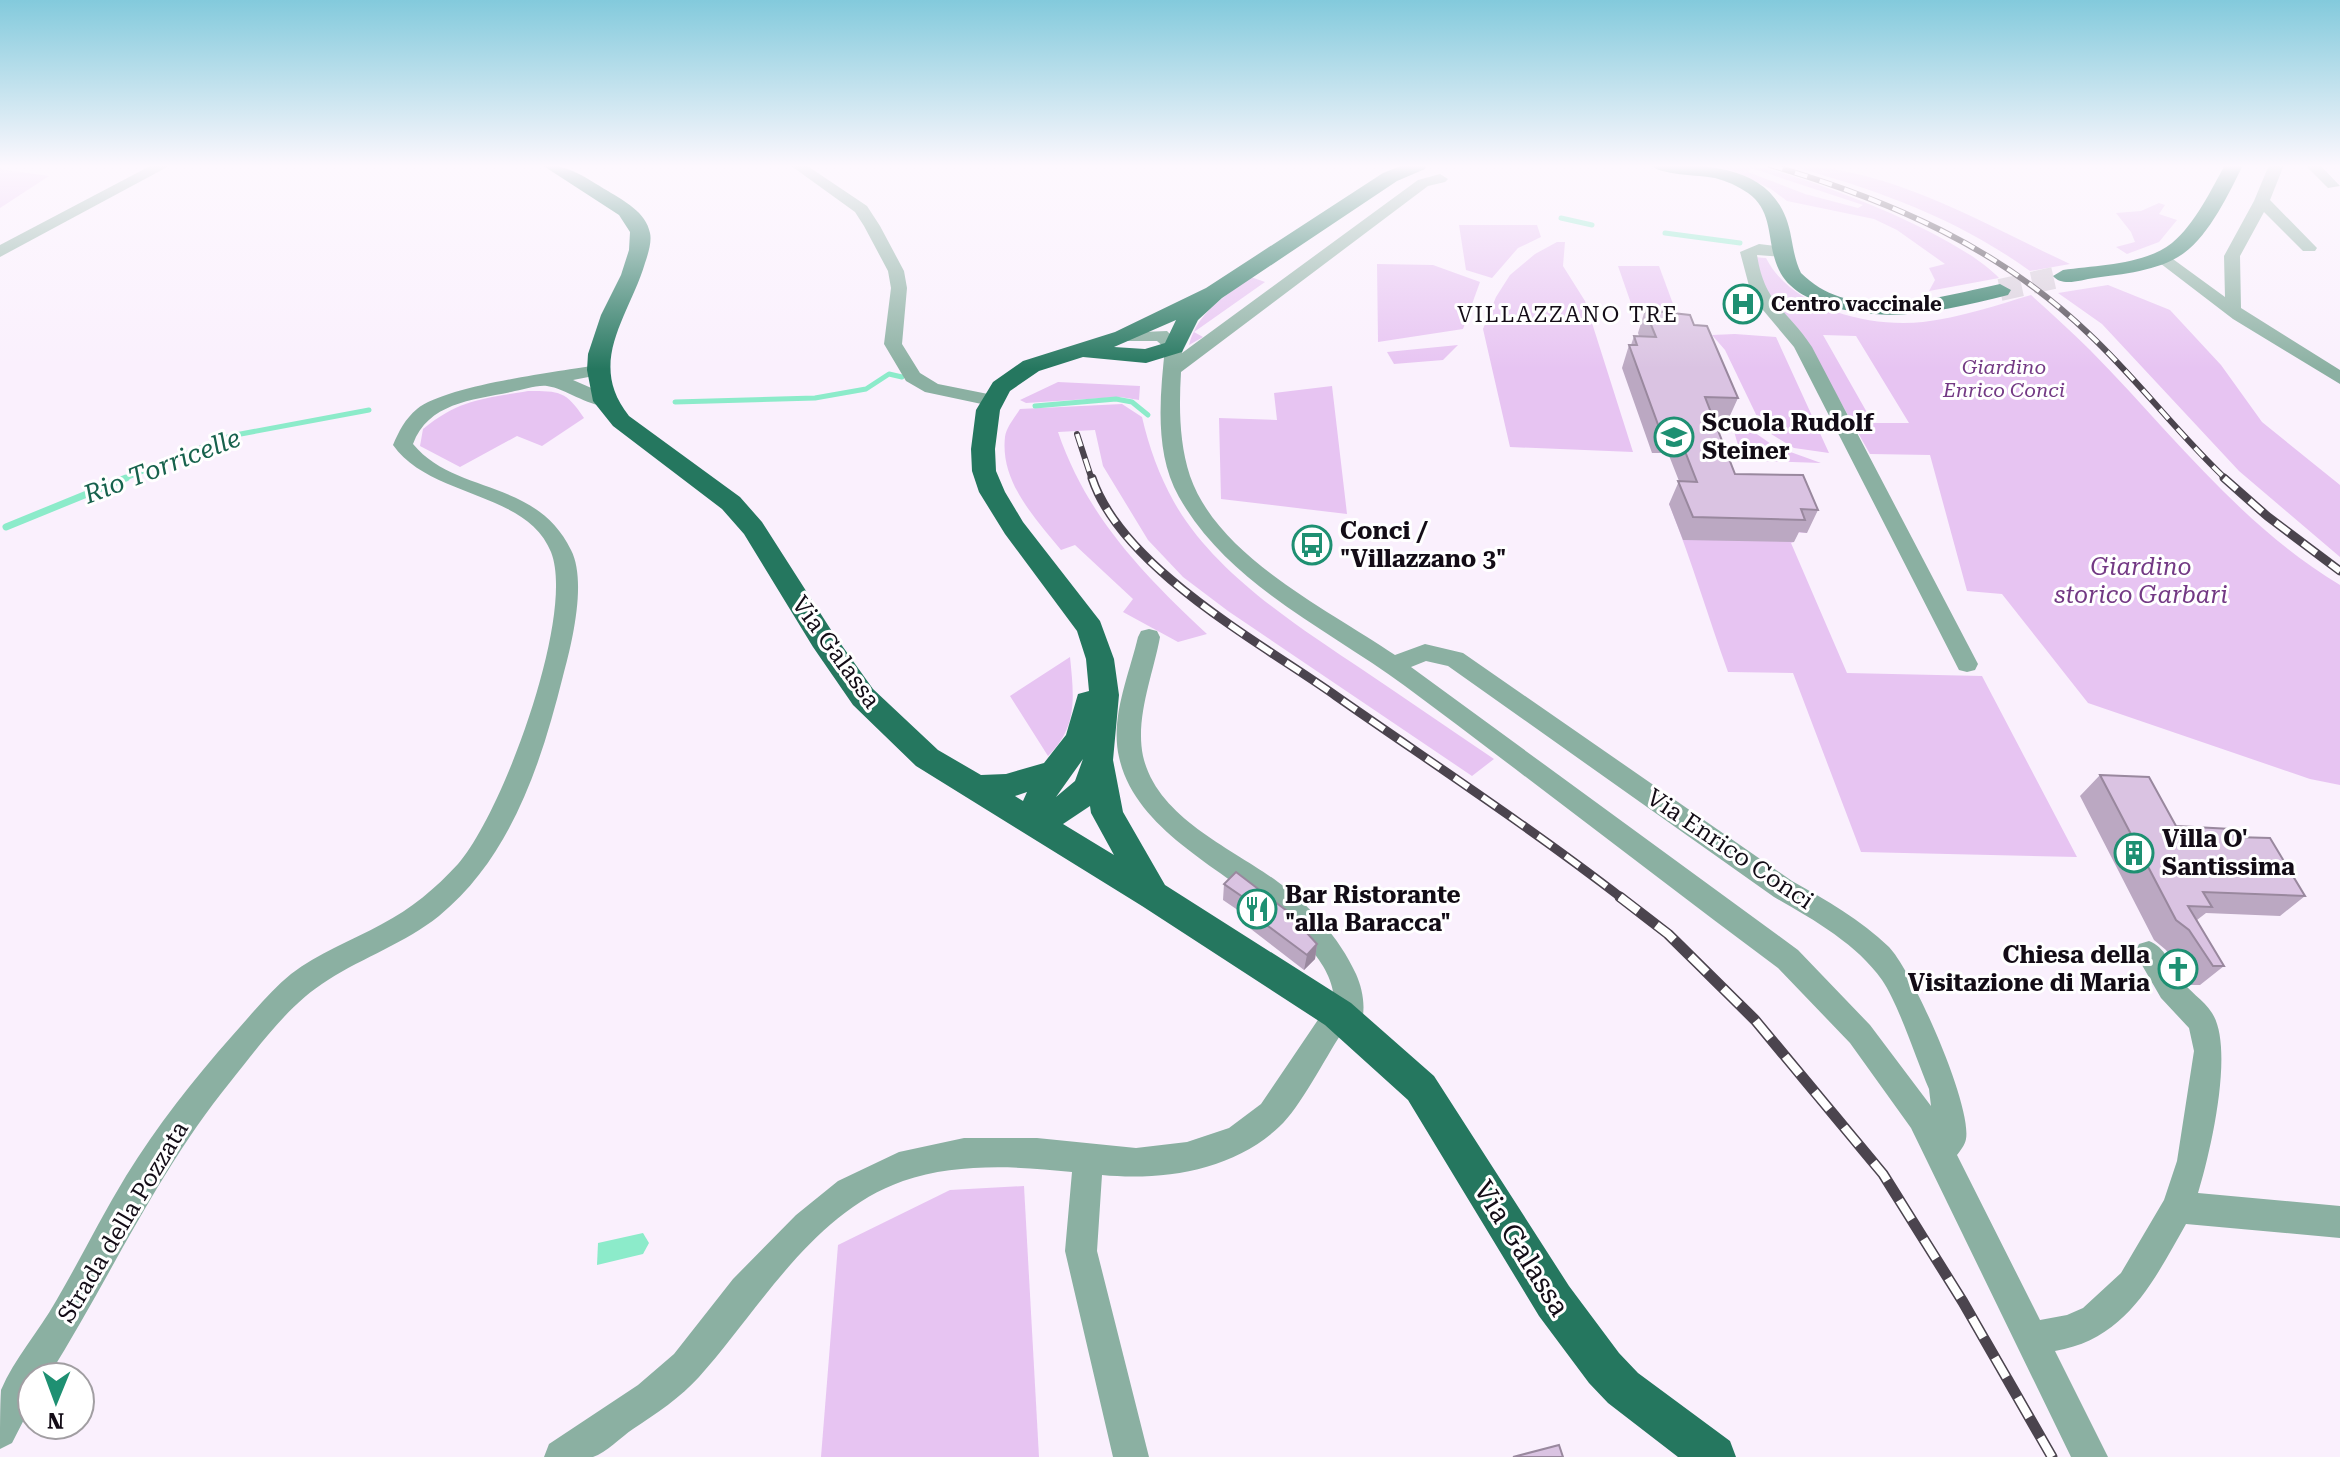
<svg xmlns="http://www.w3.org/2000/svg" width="2340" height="1457" font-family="'Roboto Serif',serif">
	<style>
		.green { fill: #e7c4f2; fill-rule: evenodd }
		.water { fill: #8cebca }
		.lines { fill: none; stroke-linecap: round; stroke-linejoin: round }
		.stream-far1 { stroke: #8cebca; stroke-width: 5 }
		.stream { stroke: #8cebca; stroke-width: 7 }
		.major-tunnel { stroke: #d7ceda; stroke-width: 22; stroke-dasharray: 22 11; stroke-linecap: butt }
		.minor { fill: #8bb0a2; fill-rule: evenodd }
		.major { fill: #25775f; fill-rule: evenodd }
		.rail-far2-casing { stroke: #4b444e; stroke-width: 6 }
		.rail-far1-casing { stroke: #4b444e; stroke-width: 9 }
		.rail-casing { stroke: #4b444e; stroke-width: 11 }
		.rail-far2 { stroke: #fff; stroke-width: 4; stroke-dasharray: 13; stroke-linecap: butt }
		.rail-far1 { stroke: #fff; stroke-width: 6; stroke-dasharray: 17; stroke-linecap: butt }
		.rail { stroke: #fff; stroke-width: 8; stroke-dasharray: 23; stroke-linecap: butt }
		.wall { fill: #bba8c2 }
		.shaded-wall { fill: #99889e }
		.building { fill: #dac3e2; stroke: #99889e; stroke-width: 2 }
		.labels { text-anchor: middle; stroke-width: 6; stroke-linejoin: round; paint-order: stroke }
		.far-poi-label { font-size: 20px; font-weight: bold; fill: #130c16; stroke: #fff; text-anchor: start }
		.far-park-label { font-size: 20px; font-style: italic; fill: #733984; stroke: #fff }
		.far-neighbourhood-label { font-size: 22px; letter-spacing: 2px; fill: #130c16; stroke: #fff }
		.poi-label { font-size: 24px; font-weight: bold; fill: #130c16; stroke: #fff; text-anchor: start }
		.park-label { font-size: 24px; font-style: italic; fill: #733984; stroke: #fff }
		.street-label { font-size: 24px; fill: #130c16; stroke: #fff }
		.water-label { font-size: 26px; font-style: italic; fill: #17624d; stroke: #fff }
		.near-street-label { font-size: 28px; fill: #130c16; stroke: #fff }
	</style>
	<rect width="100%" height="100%" fill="#faf0fd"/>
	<g class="green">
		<path d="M1694,165C1712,165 1732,162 1749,165C1810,176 1958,234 1999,278L1929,291L1935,280L1929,268L1945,264L1897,230L1874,219L1787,201L1771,189L1731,170ZM1751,168L1863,205L1858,208L1805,194L1748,172Z"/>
		<path d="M1787,165C1886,165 1982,223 2070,264L2030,271C1955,217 1875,189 1787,165Z"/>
		<path d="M0,169L49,176L0,208Z"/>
		<path d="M2159,203L2165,205L2159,214L2177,220L2159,242L2127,254L2116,247L2135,242L2131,232L2116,213L2141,211Z"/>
		<path d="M1459,225H1537L1541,237L1518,248L1492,278L1466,270Z"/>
		<path d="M1557,242H1565L1563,266L1585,301L1633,452L1510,447L1483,329L1496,297L1510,275L1535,254Z"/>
		<path d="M1753,257L1766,258C1792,309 1870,328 1923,322C1959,318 1997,305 2031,295C2051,313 2071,331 2090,350C2170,431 2241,526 2340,585V785L2310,779L2088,703L2002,594L1967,591L1930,455L1870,454L1802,334L1773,307ZM1823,335L1856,336L1909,423H1873Z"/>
		<path d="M1377,264L1433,265L1480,282L1463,329L1378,342Z"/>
		<path d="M1618,266H1659L1676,312H1634Z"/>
		<path d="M1251,277L1265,282L1194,332L1203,337L1189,345C1198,311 1225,297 1251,277Z"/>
		<path d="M2108,285L2170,310L2221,365L2262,422L2340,485V557L2239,471L2102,324L2058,293Z"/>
		<path d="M1735,334L1776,337L1829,453L1794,448L1763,429L1725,350L1712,335Z"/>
		<path d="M1458,345L1443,360L1394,364L1387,352Z"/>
		<path d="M1058,382L1140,386L1139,400L1120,397L1026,403L1020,400Z"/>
		<path d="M1332,386L1347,514L1221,499L1219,418L1277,420L1274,393Z"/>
		<path d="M528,391C560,391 566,391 584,418L542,446L517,436L460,467L420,446L423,429C460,399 483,399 528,391Z"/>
		<path d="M1122,404L1142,417C1149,447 1159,475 1174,502C1214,573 1297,626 1363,670C1407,700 1450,729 1494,759L1472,776L1228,611L1183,577L1148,540L1103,466L1095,430L1058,432C1087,517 1143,574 1207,634L1178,642L1123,612L1133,599L1075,545L1061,550C1035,518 1000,482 1005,437C1006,428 1015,417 1020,409Z"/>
		<path d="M1733,428L1751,430L1774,446L1821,463L1760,461L1757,454L1714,453L1712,446L1738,445Z"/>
		<path d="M1792,498L1807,533L1790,532L1794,542L1791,543L1847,673L1982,676L2077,857L1861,852L1793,673L1728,672C1708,616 1691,559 1669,504Z"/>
		<path d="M1070,657C1074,697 1078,727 1048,756L1010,696Z"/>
		<path d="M1024,1186L1039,1457H821L838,1245L950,1190Z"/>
	</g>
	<path class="water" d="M643,1233L649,1243L643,1254L597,1265L598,1243Z"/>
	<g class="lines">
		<g class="stream-far1">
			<path d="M1561,218L1592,225"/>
			<path d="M1665,233L1740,243"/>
			<path d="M675,402L815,398L866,389L889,374L902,377"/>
			<path d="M1035,406L1116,399L1132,402L1148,415"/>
			<path d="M121,480L230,436L369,410"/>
		</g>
		<path class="stream" d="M6,527L126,478"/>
		<path class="major-tunnel" d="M2000,290L2063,276"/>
		<g class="minor">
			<path d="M152,165H171L0,257V245Z"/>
			<path d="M790,165H806L867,206L880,226L904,271L907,288L902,344L920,373L938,384L998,396L1000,400L998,404L991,406L925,392L906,381L884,344L891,288L888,271L864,226L855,212Z"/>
			<path d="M2269,165H2284L2270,200L2317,248L2315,251H2303L2264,212L2240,256L2241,308L2340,370V384L2233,319L2152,257L2154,254H2166L2225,297L2224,256L2254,201Z"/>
			<path d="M2305,165H2320L2340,186L2328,188Z"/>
			<path d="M1440,174L1448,179L1445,182L1428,186L1181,372C1179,407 1179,442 1190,476C1218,557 1327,609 1395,655L1425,644L1463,653L1792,881C1826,900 1861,920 1889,947C1913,972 1972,1105 1966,1139C1965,1145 1960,1151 1957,1155L2040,1320L2067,1315L2083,1308L2121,1273L2164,1200L2177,1161L2194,1051L2189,1028L2161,998L2135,953L2139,944L2149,941C2165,947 2170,964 2179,977C2188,991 2204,1000 2212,1013C2235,1048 2210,1154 2198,1193L2340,1206V1238L2186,1224C2154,1280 2127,1339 2055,1351L2108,1457H2071L1911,1128L1850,1043L1778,968C1653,875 1530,779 1405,686C1326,628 1229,585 1179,497C1154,453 1160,396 1165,348L1157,341H1117L1114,337L1117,333L1167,331L1183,347L1182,353L1418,180ZM1426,661L1448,666L1774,897C1811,918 1857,944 1882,980C1899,1005 1916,1059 1929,1089L1931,1106L1870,1025L1798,950L1411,667Z"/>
			<path d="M1759,244L1784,247L1792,252L1784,257L1757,255C1765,305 1787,309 1812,347L1978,664L1975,670L1967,672L1959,670L1794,347L1752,297L1740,252Z"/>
			<path d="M598,365L604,366L607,370L604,374L573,380L612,397L614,401L612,405C592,410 568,389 547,386C536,385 522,390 511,392C472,400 428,403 413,444C455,495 536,478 571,550C587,581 572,643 563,676C541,764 511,857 439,916C405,943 364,957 328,980C289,1004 259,1046 231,1081C157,1172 110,1278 48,1377H32V1404L12,1443L0,1449C0,1432 0,1406 1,1390C14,1359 39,1331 56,1301C80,1260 101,1217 126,1176C157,1126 193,1080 232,1036C251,1015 269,992 291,974C318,953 351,941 382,924C411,909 436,888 458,864C502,814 576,615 551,552C527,491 430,498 393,445C399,431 405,419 417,409C447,385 556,372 598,365Z"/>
			<path d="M1149,629L1157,631L1160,637C1153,675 1135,718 1143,756C1157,818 1232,848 1278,882C1310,906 1339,937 1356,974C1364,992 1367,1014 1358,1032L1348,1036L1341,1034C1326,1057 1299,1109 1280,1126C1234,1170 1164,1181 1102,1175L1097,1251L1149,1457H1113L1065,1251L1072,1172C1016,1166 956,1163 903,1181C812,1213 760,1309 699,1377C681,1397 656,1414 633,1429C621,1437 606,1453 593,1457C579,1457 558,1457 544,1457L549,1444L638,1385L674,1354L733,1279L796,1215L838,1181L899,1152L964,1138H1037L1136,1148L1187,1142L1229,1128L1261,1104L1328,1005L1334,1002C1334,981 1323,964 1310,948C1256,880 1138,844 1119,757C1110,718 1129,675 1138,637L1141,631Z"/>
		</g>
		<g class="major">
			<path d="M542,165C570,165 584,177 608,191C624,201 646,212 650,233C652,242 648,254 645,263C629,317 586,362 629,416L740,497L762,522L833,633L873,689L938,750L981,775L1006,774L1044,763L1066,735L1078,694L1089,691L1086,659L1077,631L1005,534L979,492L972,471L971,449L976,410L993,382L1023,361L1115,332L1206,288L1383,173L1403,165H1427L1425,169L1397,181L1222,298L1198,320L1182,352L1146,363L1083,357L1039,371L1010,391L1000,410L995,449L996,471L1005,492L1023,522L1100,621L1114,659L1119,695L1113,760L1123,812L1165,885L1351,1003L1434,1076L1569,1286L1619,1353L1638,1373L1730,1441L1736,1457H1678L1608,1403L1589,1383L1539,1316L1408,1100L1325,1025L1142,906L916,766L853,705L813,647L744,534L722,509L613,426L593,401L587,370L588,354L601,315L621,275L629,250L630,232L619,215ZM1176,320L1165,343L1145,349L1114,347ZM1083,759L1075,781L1056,797ZM1027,792L1023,801L1015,796ZM1090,806L1091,813L1114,855L1063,824Z"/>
			<path d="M1651,165C1701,165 1765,163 1786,218C1793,236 1792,255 1801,273C1853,325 1938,297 2000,284L2011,290L2008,295C1947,310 1888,325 1827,305C1808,299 1788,289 1779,270C1766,244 1775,212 1748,193C1738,186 1727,181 1715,178C1700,175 1658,175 1651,165Z"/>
			<path d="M2225,165H2243C2229,193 2210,234 2184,253C2160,271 2122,274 2094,278C2081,280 2062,287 2053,276L2063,270C2097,265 2144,265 2172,243C2195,224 2211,190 2225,165Z"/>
		</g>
		<g class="rail-far2-casing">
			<g id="rail-far2">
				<path d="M1770,165C1889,200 1999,247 2089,334C2138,380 2178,434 2227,480"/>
				<path d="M1077,434L1092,480"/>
			</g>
		</g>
		<g class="rail-far1-casing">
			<g id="rail-far1">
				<path d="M1092,478C1122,568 1261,643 1336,696C1432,763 1531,828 1623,899"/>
				<path d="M2224,478L2267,516L2340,571"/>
			</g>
		</g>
		<g class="rail-casing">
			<path id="rail" d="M1620,897L1668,934L1755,1020L1883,1174L1963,1302L2052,1457"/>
		</g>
		<use href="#rail-far2" class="rail-far2"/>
		<use href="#rail-far1" class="rail-far1"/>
		<use href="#rail" class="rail"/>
	</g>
	<g class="wall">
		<path d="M1645,310L1694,325L1738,398L1728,420H1714L1735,474L1818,510L1807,533L1799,532L1794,542L1683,540L1669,504L1679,481L1668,453H1652L1622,368L1629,345H1631L1634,336H1639L1638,333Z"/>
		<path d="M2100,775L2176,826L2235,837L2305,896L2280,916L2206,913L2197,920L2224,966L2200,985H2189L2166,950L2154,940L2080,796Z"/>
		<path d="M1224,884L1317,944L1315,959L1304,970L1247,926L1248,917L1223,900Z"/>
	</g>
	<path class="shaded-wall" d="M1317,944L1315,959L1304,970L1307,955Z"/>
	<g class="building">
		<path d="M1645,310L1690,315L1694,325L1707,326L1738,398L1705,397L1735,474L1803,475L1818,510L1801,509L1805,520L1693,517L1678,481L1697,482L1677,431L1660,430L1629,345H1637L1634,336L1656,337Z"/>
		<path d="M2100,775L2149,777L2176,826L2231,829L2235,837L2270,838L2305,896L2203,892L2212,907L2188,906L2224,966H2213L2189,930L2176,920Z"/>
		<path d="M1236,872L1287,911L1317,944L1307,955L1248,911L1253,904L1224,884Z"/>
		<path d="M1559,1445L1563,1457H1513Z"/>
	</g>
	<linearGradient id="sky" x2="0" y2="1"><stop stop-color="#83cadc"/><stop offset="0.45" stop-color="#fdf8fe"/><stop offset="1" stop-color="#fdf8fe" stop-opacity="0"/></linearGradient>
	<rect width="2340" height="369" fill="url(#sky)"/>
	<defs>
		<g id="hospital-ring" transform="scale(2)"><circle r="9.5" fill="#fff" stroke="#1e9072" stroke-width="1.5"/><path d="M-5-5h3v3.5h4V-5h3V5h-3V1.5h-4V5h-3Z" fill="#1e9072"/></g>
		<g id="school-ring" transform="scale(2)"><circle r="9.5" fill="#fff" stroke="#1e9072" stroke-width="1.5"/><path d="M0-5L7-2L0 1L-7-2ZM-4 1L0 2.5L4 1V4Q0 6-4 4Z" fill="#1e9072"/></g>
		<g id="bus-ring" transform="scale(2)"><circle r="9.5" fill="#fff" stroke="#1e9072" stroke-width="1.5"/><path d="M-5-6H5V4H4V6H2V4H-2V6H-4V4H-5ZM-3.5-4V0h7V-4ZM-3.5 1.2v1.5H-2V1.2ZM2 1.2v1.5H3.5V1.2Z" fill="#1e9072"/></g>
		<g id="building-ring" transform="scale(2)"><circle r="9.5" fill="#fff" stroke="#1e9072" stroke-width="1.5"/><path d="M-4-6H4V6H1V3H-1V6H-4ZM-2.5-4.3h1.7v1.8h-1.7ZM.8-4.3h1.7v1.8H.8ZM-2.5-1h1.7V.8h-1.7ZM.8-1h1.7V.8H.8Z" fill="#1e9072"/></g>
		<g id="restaurant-ring" transform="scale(2)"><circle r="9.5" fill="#fff" stroke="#1e9072" stroke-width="1.5"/><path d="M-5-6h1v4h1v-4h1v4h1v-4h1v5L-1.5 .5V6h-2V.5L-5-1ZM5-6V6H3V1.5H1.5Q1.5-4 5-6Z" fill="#1e9072"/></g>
		<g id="church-ring" transform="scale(2)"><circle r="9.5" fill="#fff" stroke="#1e9072" stroke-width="1.5"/><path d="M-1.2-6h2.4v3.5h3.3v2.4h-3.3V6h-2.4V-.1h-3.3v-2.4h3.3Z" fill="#1e9072"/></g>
	</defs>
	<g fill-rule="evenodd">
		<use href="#hospital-ring" x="1743" y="304"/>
		<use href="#school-ring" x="1674" y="437"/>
		<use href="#bus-ring" x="1312" y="545"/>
		<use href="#building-ring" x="2134" y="853"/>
		<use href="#restaurant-ring" x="1257" y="909"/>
		<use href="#church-ring" x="2178" y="969"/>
	</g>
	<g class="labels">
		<g class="far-poi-label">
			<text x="1771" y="311">Centro vaccinale</text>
		</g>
		<g class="far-park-label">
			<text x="2004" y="374">Giardino<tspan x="2004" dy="23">Enrico Conci</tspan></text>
		</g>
		<g class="far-neighbourhood-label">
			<text x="1568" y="322">VILLAZZANO TRE</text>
		</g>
		<g class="poi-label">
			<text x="1702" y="431">Scuola Rudolf<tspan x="1702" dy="28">Steiner</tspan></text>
			<text x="1340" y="539">Conci /<tspan x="1340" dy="28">"Villazzano 3"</tspan></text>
			<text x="2162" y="847">Villa O'<tspan x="2162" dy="28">Santissima</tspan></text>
			<text x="1285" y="903">Bar Ristorante<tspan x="1285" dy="28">"alla Baracca"</tspan></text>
			<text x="2150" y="963" text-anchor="end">Chiesa della<tspan x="2150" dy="28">Visitazione di Maria</tspan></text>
		</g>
		<g class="park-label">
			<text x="2141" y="575">Giardino<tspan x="2141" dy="28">storico Garbari</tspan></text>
		</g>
		<g class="street-label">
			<text transform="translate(836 652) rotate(54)" y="8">Via Galassa</text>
			<text transform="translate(1730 849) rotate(34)" y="8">Via Enrico Conci</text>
			<text transform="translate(123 1222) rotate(-59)" y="8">Strada della Pozzata</text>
		</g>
		<g class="water-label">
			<text transform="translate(162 466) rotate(-21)" y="9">Rio Torricelle</text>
		</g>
		<g class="near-street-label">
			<text transform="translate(1522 1248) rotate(58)" y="10">Via Galassa</text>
		</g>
	</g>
	<g transform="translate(56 1401) rotate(181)"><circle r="38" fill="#ffffff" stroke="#a19ea2" stroke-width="2"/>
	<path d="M0-6L14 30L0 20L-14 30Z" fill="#1e9072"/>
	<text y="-12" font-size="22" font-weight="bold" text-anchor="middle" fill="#130c16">N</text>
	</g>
</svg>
